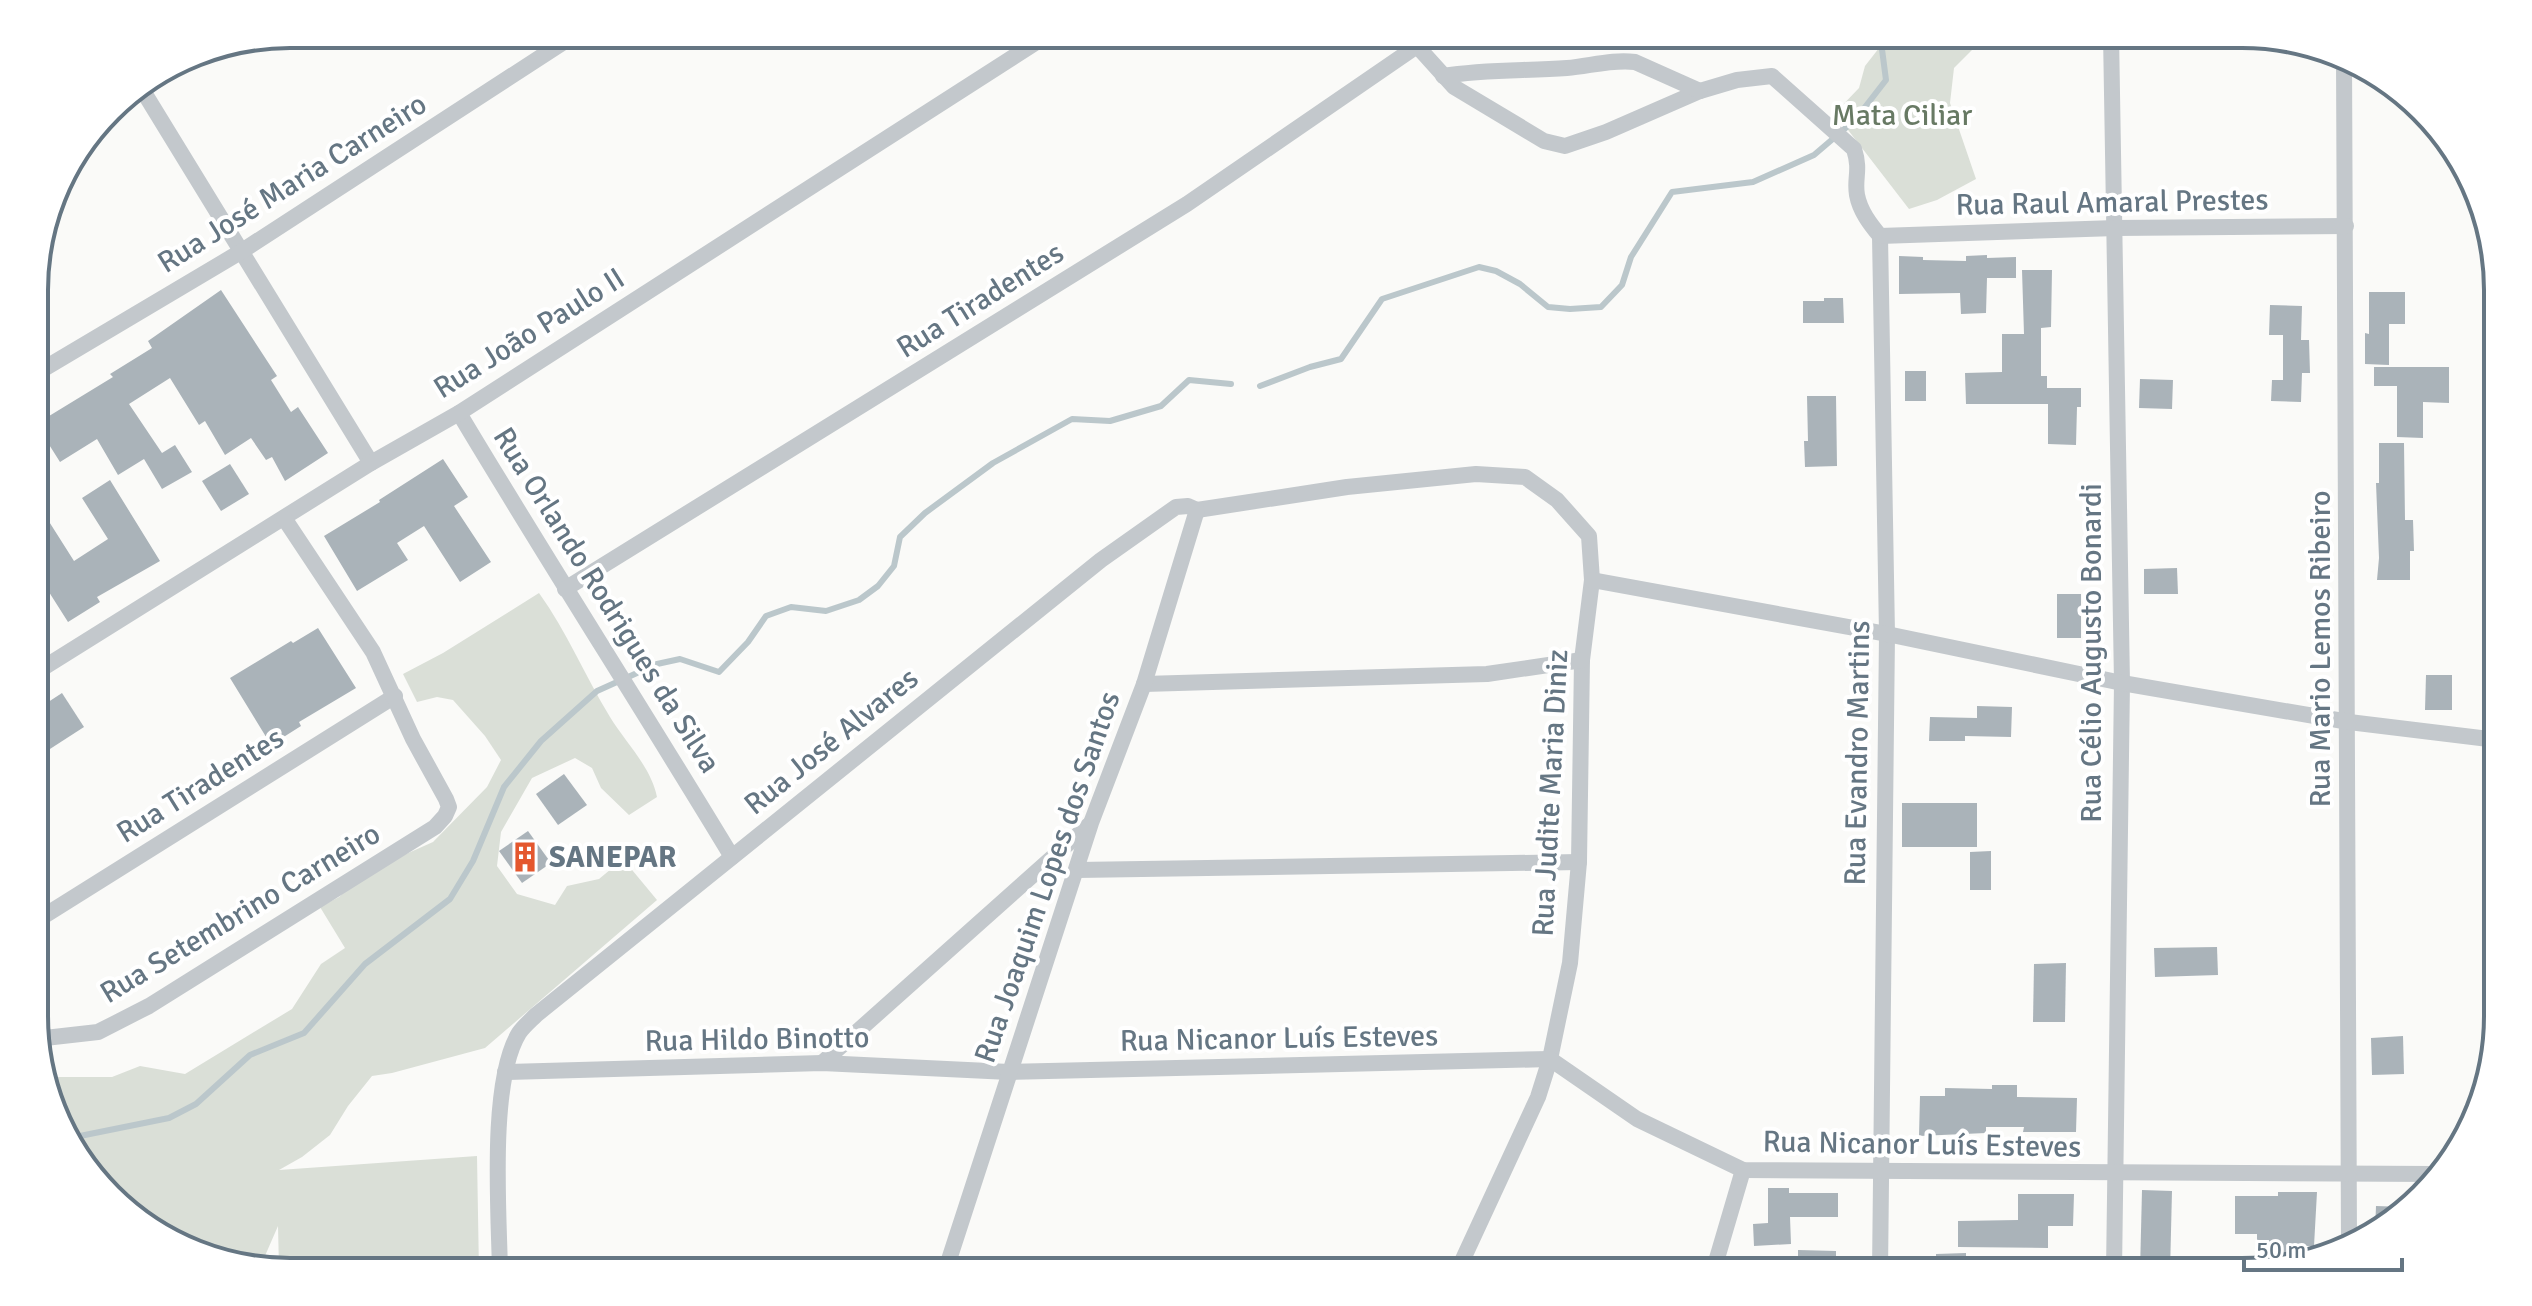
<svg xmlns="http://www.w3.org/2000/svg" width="2532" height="1306" font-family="Signika,sans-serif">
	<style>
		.green { fill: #dadfd7 }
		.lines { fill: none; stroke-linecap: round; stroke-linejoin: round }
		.stream { stroke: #bbc7cb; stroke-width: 6 }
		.building { fill: #aab3b9 }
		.minor { stroke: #c3c8cc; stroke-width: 16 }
		.labels { text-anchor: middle; stroke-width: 8; stroke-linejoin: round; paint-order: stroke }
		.park-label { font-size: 30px; fill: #687a64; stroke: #fff }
		.street-label { font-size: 30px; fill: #657683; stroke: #fff }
		.poi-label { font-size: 30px; font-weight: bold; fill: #657683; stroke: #fff; text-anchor: start }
		.rim { fill: none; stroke: #657683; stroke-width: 4 }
	</style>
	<rect width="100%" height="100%" fill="#fafaf8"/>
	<g class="green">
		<path d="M1890,34H1988L1954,68L1950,103L1976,179L1937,200L1909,209L1835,113L1859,88L1865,66Z"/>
		<path d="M539,593C567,632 585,676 610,717C626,743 651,767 657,797L629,815L601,788L592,768L575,758L532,778L501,832L497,866L517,894L555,905L567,886L599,879L623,859L657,900L485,1048L392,1073L372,1076L348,1106L330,1135L302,1157L279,1170L477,1156L479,1272H290L279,1269L278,1226L261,1265L176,1245L77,1159L46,1077H112L140,1066L185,1074L292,1009L321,964L345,948L320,907L339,897L352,885L388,862L433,842L487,787L501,760L485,736L453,700L437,697L417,702L403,674L443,653Z"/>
	</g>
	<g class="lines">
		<g class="stream">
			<path d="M1260,386L1310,367L1341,359L1382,299L1479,267L1496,271L1520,284L1548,307L1570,309L1601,307L1622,285L1631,257L1672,192L1753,182L1814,155L1855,120L1886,80L1880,34"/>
			<path d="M70,1138L169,1118L196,1104L250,1055L304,1033L365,964L450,899L473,861L504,787L541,741L597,691L657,664L680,659L719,672L748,642L766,616L791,607L826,611L859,600L878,586L894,566L900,537L925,513L993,463L1072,419L1110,421L1161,406L1189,380L1231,384"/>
		</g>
	</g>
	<g class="building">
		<path d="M1987,255V258L2016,257V278H1987L1986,313L1961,314L1960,293L1899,294V256L1923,257V260L1966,261V256Z"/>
		<path d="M2022,270H2052L2051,327L2041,328V376H2047V388H2081V407H2077L2076,445L2048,444V404H1966L1965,373L2002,372V334H2024Z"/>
		<path d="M221,290L277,376L271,380L291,412L298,407L328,453L285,481L272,457L266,460L251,438L225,455L205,421L199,425L170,378L129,404L162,453L175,445L192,472L162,489L144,459L118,475L97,439L60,462L36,424L113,377L110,374L152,348L148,341Z"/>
		<path d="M2369,292H2405V324H2389V365L2365,364V333L2369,334Z"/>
		<path d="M1824,298H1843L1844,323H1803V301H1824Z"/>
		<path d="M2270,305L2302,306L2301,340H2309L2310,373H2302L2301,402L2271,401L2272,380H2283V335H2269Z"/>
		<path d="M2374,367H2449V403L2423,402V438L2397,437V386H2374Z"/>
		<rect x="1905" y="371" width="21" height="30"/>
		<path d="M2140,379L2173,380L2172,409L2139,408Z"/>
		<path d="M1807,396H1836L1837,466L1805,467L1804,441H1808Z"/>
		<path d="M2379,443H2404L2405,520H2413L2414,551H2410V580H2377L2379,558L2376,483H2379Z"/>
		<path d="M443,459L468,497L454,506L491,562L460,582L424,526L397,543L408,560L357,591L324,536L380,502L379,500Z"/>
		<path d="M230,464L249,494L221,511L202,481Z"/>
		<path d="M110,480L160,561L97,597L100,602L68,622L35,570V528L48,520L74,561L108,539L82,498Z"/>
		<path d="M2177,568L2178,594H2144V569Z"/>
		<rect x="2057" y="594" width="24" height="44"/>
		<path d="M318,628L356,688L299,722L301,726L271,745L230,678L291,641L293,643Z"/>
		<path d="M2426,675H2452V710H2425Z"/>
		<path d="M62,693L84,727L36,758V710Z"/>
		<path d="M1977,706L2012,707L2011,737L1965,736V741H1929L1930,717L1977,718Z"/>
		<path d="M564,774L587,805L558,825L536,794Z"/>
		<rect x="1902" y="803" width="75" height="44"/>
		<path d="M528,831L551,863L522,883L499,851Z"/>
		<path d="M1991,851V890H1970V852Z"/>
		<path d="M2217,947L2218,975L2155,977L2154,948Z"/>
		<path d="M2066,963L2065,1022H2033L2034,964Z"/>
		<path d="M2403,1036L2404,1074L2372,1075L2371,1038Z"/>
		<path d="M1992,1085H2017V1097L2077,1098L2076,1132H2023L2024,1127H1986V1133L1919,1136L1920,1096H1945V1088L1992,1089Z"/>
		<path d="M1768,1188H1789V1193H1838V1217H1790L1791,1244L1754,1246L1753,1224L1768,1223Z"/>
		<path d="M2142,1190L2172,1191L2170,1272H2140Z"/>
		<path d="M2278,1192H2317L2314,1246H2288V1261L2257,1271V1234H2235V1196H2278Z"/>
		<path d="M2018,1194H2074L2073,1226H2048V1248L1958,1247V1221L2018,1220Z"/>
		<path d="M2376,1206L2404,1207L2384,1229L2375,1232Z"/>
		<path d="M1798,1250L1836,1251V1270H1798Z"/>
		<path d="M1966,1253V1272H1936V1254Z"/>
	</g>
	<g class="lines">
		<g class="minor">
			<path d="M1409,34L1417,46L1454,87L1544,141L1565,146L1606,132L1700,91L1737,80L1772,76L1854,149C1861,171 1854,178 1857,195C1860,211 1870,224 1880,236"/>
			<path d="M2111,34L2122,683L2114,1272"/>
			<path d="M2344,58L2349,1241"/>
			<path d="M1443,76C1485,69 1526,71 1567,68C1590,66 1613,59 1635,62L1700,91"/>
			<path d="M140,86L371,463"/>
			<path d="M1880,236L1887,634L1880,1272"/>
			<path d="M1880,236L2116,228L2346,226"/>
			<path d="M35,374L242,251L576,34"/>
			<path d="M459,413C548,562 642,708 732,857"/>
			<path d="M1197,510L1347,487L1476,474L1525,477L1557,500L1589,536L1592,580L1582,660L1579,862L1570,963L1550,1059L1538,1097L1457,1272"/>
			<path d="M1592,580L1887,634L2122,683L2349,722L2497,740"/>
			<path d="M565,589L1187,204L1417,46"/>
			<path d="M35,673L371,463L459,413L1049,34"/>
			<path d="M1144,684L1487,674L1582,660"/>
			<path d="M1077,870L1579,862"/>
			<path d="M36,921L395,696"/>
			<path d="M36,1039L98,1032L149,1006L435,827L445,816L449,807L446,799L413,739L373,652L284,518"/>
			<path d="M822,1063L1089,825"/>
			<path d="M505,1072L822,1063L1009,1072L1550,1059L1637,1119L1743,1170L2433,1174"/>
			<path d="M500,1272C499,1213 489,1082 519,1033C523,1027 530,1021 536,1015L1101,560L1176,507L1188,506L1197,510L1144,684L1091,823L945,1272"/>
			<path d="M842,1272H1054"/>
			<path d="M1713,1272L1743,1170"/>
		</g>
	</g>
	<defs>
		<g id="building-bare" transform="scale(2.4)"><path d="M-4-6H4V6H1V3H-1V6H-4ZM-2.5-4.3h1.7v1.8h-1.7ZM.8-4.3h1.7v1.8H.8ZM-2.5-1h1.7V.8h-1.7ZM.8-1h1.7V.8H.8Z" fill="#e4572e" stroke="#fff" stroke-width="2.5" paint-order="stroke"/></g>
	</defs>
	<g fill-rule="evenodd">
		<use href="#building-bare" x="525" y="857"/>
	</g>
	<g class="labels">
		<g class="park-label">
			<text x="1902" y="125">Mata Ciliar</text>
		</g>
		<g class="street-label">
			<text transform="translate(292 183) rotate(-32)" y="10">Rua José Maria Carneiro</text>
			<text transform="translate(2112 202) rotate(-1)" y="10">Rua Raul Amaral Prestes</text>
			<text transform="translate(980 300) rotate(-32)" y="10">Rua Tiradentes</text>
			<text transform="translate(529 333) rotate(-32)" y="10">Rua João Paulo II</text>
			<text transform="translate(607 600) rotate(58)" y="10">Rua Orlando Rodrigues da Silva</text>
			<text transform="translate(2320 649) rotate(-90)" y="10">Rua Mario Lemos Ribeiro</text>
			<text transform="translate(2091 653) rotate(-90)" y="10">Rua Célio Augusto Bonardi</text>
			<text transform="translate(831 741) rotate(-39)" y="10">Rua José Alvares</text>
			<text transform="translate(1857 753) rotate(-89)" y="10">Rua Evandro Martins</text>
			<text transform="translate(200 785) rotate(-32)" y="10">Rua Tiradentes</text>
			<text transform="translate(1550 793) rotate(-87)" y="10">Rua Judite Maria Diniz</text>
			<text transform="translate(1047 877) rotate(-71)" y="10">Rua Joaquim Lopes dos Santos</text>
			<text transform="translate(240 913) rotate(-31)" y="10">Rua Setembrino Carneiro</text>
			<text transform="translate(1279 1038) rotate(-1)" y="10">Rua Nicanor Luís Esteves</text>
			<text transform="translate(757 1039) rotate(-1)" y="10">Rua Hildo Binotto</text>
			<text transform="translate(1922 1144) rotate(1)" y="10">Rua Nicanor Luís Esteves</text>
		</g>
		<g class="poi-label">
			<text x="549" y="867">SANEPAR</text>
		</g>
	</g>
	<path d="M0 0H2532V1306H0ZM290 48H2242A242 242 0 0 1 2484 290V1016A242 242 0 0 1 2242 1258H290A242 242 0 0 1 48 1016V290A242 242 0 0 1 290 48Z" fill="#fff" fill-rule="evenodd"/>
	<path class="rim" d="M290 48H2242A242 242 0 0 1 2484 290V1016A242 242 0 0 1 2242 1258H290A242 242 0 0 1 48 1016V290A242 242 0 0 1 290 48Z"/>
	<path d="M2244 1258v12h158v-12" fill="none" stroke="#657683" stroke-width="4"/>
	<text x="2256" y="1258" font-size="24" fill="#657683" stroke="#ffffff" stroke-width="6" paint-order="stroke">50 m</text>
</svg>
